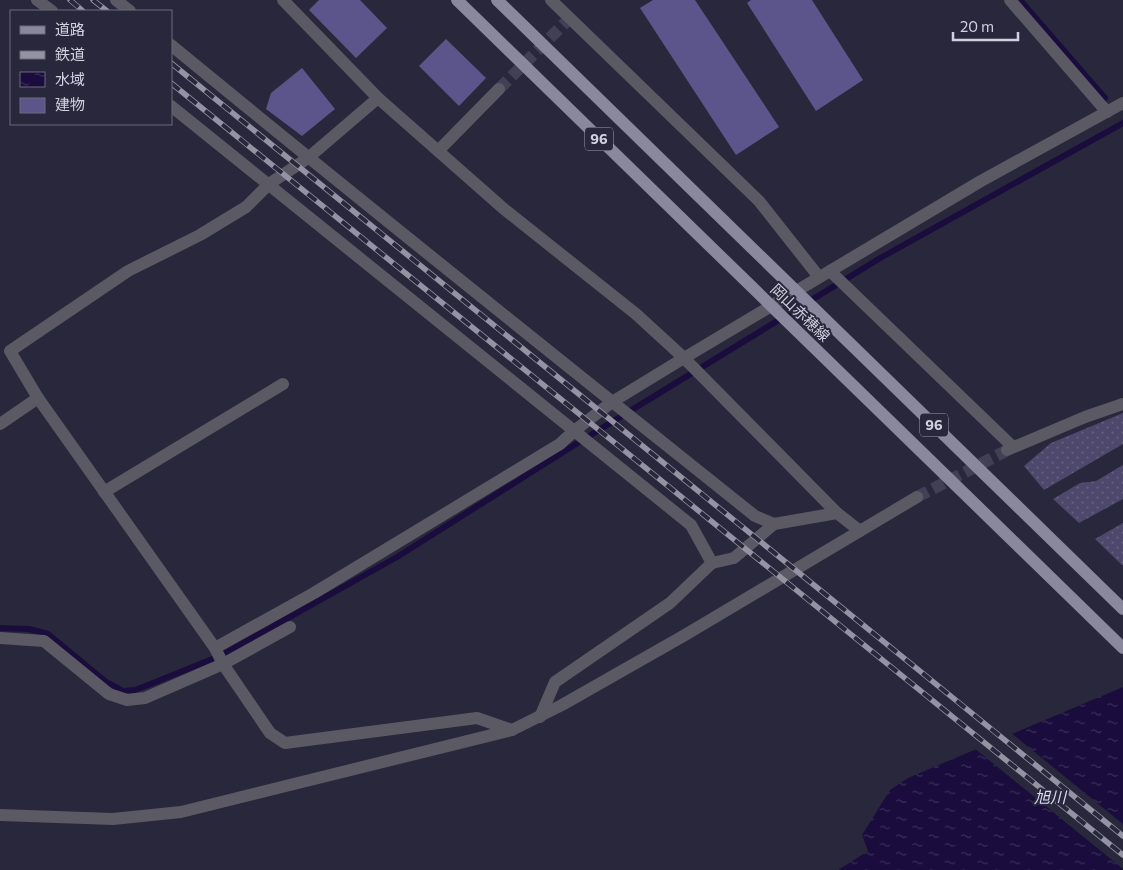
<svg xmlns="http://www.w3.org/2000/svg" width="1123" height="870" font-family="Commissioner,'Noto Sans JP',sans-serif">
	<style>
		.grass { fill: url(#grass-dots) }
		.water { fill: url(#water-ripples) }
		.pier { fill: #29273b }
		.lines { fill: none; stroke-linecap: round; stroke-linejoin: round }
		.stream { stroke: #1a0d3d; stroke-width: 6 }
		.building { fill: #5c558b }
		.minor-tunnel { stroke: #424054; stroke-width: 12; stroke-dasharray: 12 6; stroke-linecap: butt }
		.minor { stroke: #5a5964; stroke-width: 12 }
		.primary { stroke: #8a889d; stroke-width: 12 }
		.rail-casing { stroke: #9492a3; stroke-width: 5.5 }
		.rail { stroke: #29273b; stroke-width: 4; stroke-dasharray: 11; stroke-linecap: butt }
		.labels { text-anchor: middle; stroke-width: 4; stroke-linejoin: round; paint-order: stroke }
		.shield { fill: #29273b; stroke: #9f9eae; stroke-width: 1 }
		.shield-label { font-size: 14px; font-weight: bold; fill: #d2d1df }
		.street-label { font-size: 15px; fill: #d2d1df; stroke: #29273b }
		.water-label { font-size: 16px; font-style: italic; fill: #dbd8fa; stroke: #29273b }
	</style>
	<defs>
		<pattern id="grass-dots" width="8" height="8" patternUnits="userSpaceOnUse" patternTransform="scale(1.25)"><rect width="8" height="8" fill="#4d486c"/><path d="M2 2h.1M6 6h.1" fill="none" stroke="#666181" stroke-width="1.8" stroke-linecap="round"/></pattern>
		<pattern id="water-ripples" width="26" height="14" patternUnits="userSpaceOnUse" patternTransform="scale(1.25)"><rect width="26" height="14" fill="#1a0d3d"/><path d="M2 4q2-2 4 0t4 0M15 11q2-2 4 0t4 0" fill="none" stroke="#3a2f59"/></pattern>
	</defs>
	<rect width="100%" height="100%" fill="#29273b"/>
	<g class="grass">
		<path d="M1123,413V444L1044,490L1024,466L1051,443Z"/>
		<path d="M1123,465V499L1079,523L1053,499L1080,483L1096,481Z"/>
		<path d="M1123,523V565H1122L1095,539Z"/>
	</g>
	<path class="water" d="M1123,687V870H838L868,851L862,835L890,790L908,778Z"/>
	<path class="pier" d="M1010,732L1123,824V869L974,748Z"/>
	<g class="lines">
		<g class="stream">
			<path d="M1020,0L1105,98"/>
			<path d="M0,628L29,629L48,634L105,681L123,691L135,690L148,685L220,656L397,557L576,444L882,257L1123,123"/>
		</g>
	</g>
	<g class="building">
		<path d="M319,0H360L387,28L356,58L309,10Z"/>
		<path d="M653,0H695L779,127L736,155L640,8Z"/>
		<path d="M751,0H812L863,80L816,111L747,3Z"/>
		<path d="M446,39L486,78L459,106L419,66Z"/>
		<path d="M302,68L335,109L302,136L266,109L271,93Z"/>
	</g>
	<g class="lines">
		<g class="minor-tunnel">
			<path d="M499,89L570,18"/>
			<path d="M917,497L1006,451"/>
		</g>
		<g class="minor">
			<path d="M37,0L52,11"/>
			<path d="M116,0L130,11"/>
			<path d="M283,0L378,98L504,209L636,314L684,358L837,513L860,531"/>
			<path d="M551,0L759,201L819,277"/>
			<path d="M1010,0L1107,112"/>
			<path d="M171,45C364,204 560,360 755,516L774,524"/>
			<path d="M171,106L691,525L712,563"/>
			<path d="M438,151L499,89"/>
			<path d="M830,271L1013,447"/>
			<path d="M38,398L215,648L223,664L270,733L285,743L477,718L512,730"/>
			<path d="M0,424L38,398L10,351L128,271L200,235L246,207L269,184L308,158L378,98"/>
			<path d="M1007,450L1085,417L1123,404"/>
			<path d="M104,492L283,384"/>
			<path d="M0,638L44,641L109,694L127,700L145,698L223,664L290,627"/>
			<path d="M215,648L314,593L560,444L574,431L612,402L684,358L981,181L1123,103"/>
			<path d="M540,717L555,682L670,603L712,563L734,558L774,524L837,513"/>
			<path d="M0,815L113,819L181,812L512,730L562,705L685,635L917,497"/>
		</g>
		<g class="primary">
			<path d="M457,0L1123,648"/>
			<path d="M497,0L1123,609"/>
		</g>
		<g class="rail-casing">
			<g id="rail">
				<path d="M70,0L83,11"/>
				<path d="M93,0L107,11"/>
				<path d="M171,63L1123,836"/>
				<path d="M171,83L1123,855"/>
			</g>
		</g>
		<use href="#rail" class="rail"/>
	</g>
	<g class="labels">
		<g class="shield">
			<rect x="585" y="127.5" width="28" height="23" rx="4"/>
			<rect x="920" y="413.5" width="28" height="23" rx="4"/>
		</g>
		<g class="shield-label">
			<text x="599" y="144">96</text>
			<text x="934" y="430">96</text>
		</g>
		<g class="street-label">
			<text transform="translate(800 313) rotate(44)" y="5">岡山赤穂線</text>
		</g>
		<g class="water-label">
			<text x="1050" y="803">旭川</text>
		</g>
	</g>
	<rect x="10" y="10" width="162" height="115" fill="#29273b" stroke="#6d6b7d"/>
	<rect x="20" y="26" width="25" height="8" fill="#8a889d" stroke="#6d6b7d"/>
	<text x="55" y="35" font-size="15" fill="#d2d1df">道路</text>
	<rect x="20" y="51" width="25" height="8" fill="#9492a3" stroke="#6d6b7d"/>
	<text x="55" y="60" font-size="15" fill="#d2d1df">鉄道</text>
	<rect x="20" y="72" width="25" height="15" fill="url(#water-ripples)" stroke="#6d6b7d"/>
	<text x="55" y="85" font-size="15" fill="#d2d1df">水域</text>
	<rect x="20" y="98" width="25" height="15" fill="#5c558b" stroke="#6d6b7d"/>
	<text x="55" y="110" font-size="15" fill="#d2d1df">建物</text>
	<path d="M953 32v8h65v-8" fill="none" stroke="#d2d1df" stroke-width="2.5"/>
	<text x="960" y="32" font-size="15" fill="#d2d1df" stroke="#29273b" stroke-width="4" paint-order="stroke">20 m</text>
</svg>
